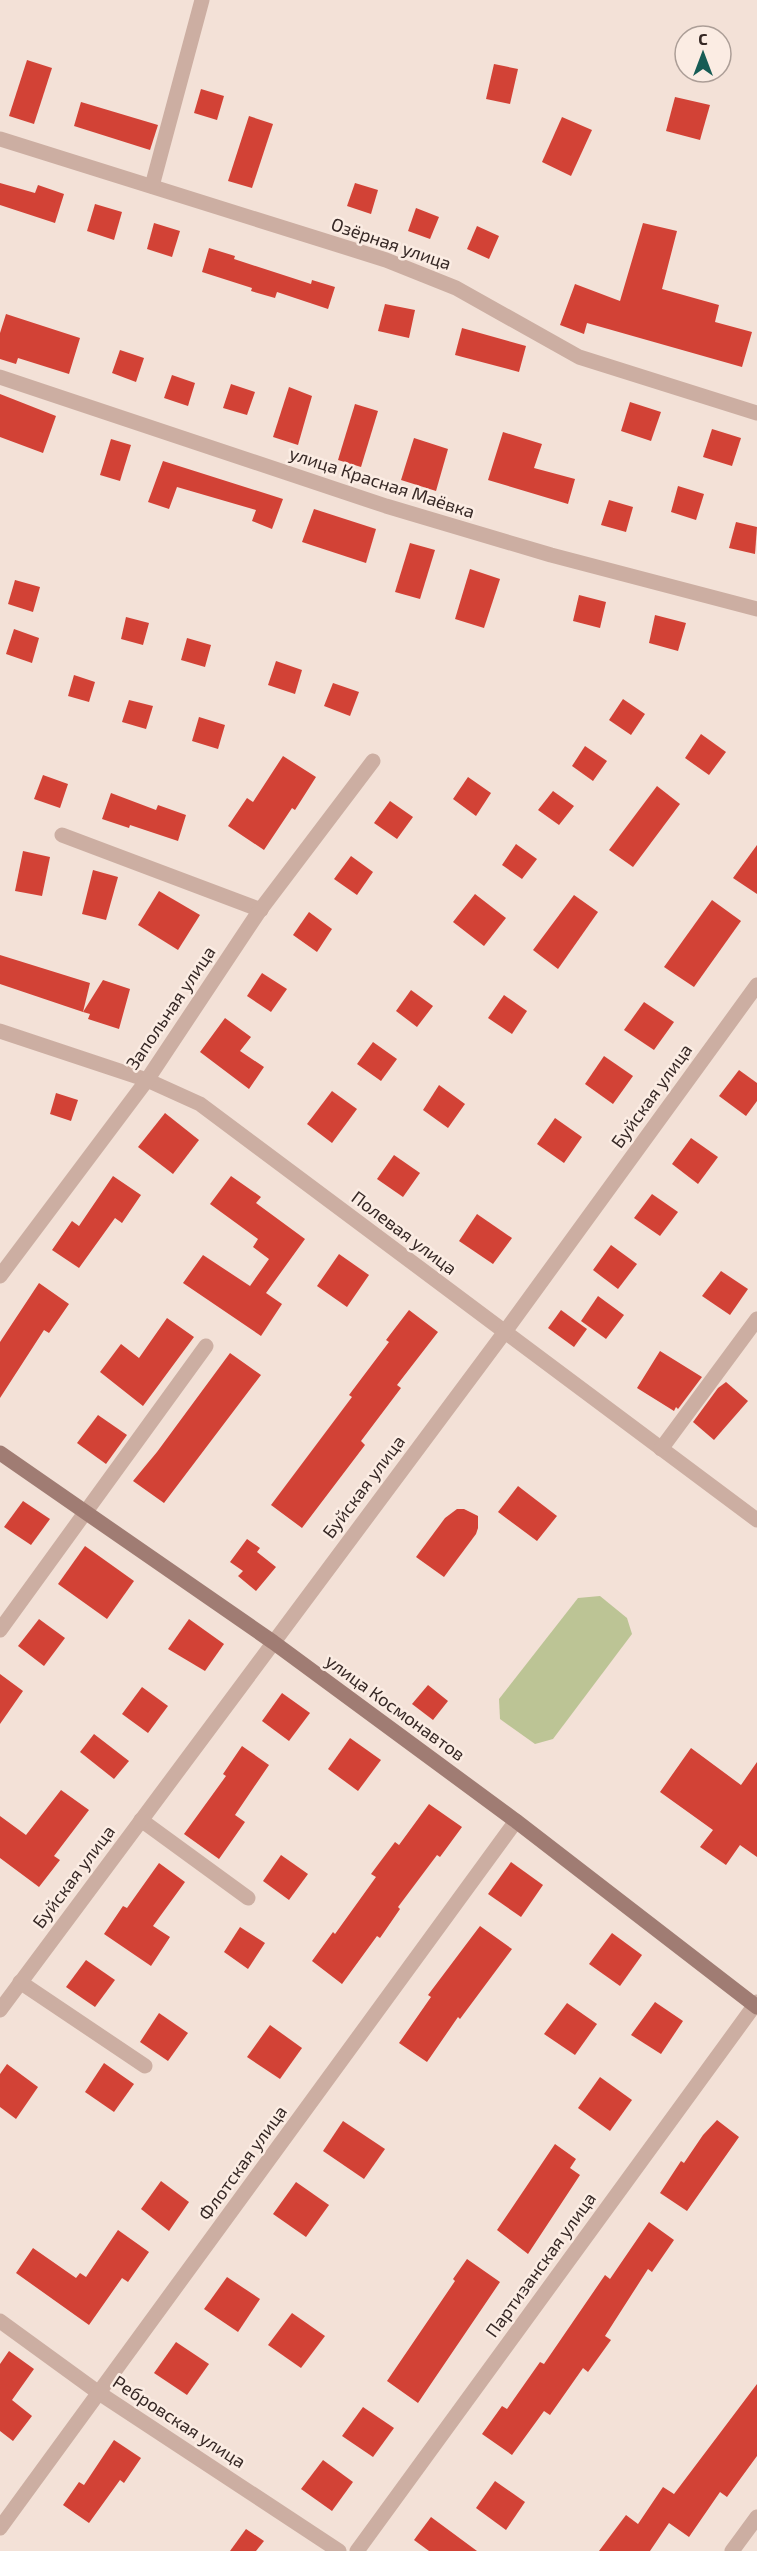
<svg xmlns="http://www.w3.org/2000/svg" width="757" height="2551" font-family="'Exo 2',sans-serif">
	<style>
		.green { fill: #bcc495 }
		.building { fill: #d24236 }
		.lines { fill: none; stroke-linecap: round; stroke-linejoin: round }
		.street { stroke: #ccaea2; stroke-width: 15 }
		.secondary { stroke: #a07c73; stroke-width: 15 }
		.labels { text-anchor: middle; stroke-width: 5; stroke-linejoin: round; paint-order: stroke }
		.street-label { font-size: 18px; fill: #362825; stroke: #fbece3 }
	</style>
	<rect width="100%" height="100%" fill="#f3e1d7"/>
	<path class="green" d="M600,1596L627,1618L632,1634L553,1739L535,1744L500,1719L499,1699L578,1598Z"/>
	<g class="building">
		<path d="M27,60L52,68L34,124L9,116Z"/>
		<path d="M494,64L518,69L510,104L486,99Z"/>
		<path d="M201,89L224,96L217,120L194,113Z"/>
		<path d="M675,97L710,105L700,140L666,131Z"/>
		<path d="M81,102L158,125L150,150L74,126Z"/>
		<path d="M249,116L273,124L252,188L228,181Z"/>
		<path d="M562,117L592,130L571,176L542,162Z"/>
		<path d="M0,183L35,193L38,185L64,194L55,223L0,205Z"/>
		<path d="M355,183L378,190L371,214L347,206Z"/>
		<path d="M95,204L122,212L114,240L87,231Z"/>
		<path d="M416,208L439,217L430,239L408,231Z"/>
		<path d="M154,223L180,231L172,257L147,249Z"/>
		<path d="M643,223L677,231L662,289L719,305L715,322L752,332L742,367L587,323L584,334L560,325L575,284L620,301Z"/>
		<path d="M477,226L499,236L489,259L467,249Z"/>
		<path d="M209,248L235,256L234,259L311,284L312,280L335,287L328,309L277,292L275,298L251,291L252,288L202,272Z"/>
		<path d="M385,304L415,310L409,338L378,331Z"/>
		<path d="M6,314L80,338L69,374L18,358L16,364L0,359V333Z"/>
		<path d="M462,328L526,346L519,372L455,355Z"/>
		<path d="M120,350L144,358L136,382L112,373Z"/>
		<path d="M172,375L195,383L188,406L164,398Z"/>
		<path d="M231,384L255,392L247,415L223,408Z"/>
		<path d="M289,387L312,396L298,445L273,437Z"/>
		<path d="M0,394L56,416L43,453L0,437Z"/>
		<path d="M630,402L661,412L651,441L621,431Z"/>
		<path d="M355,404L378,411L361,467L338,460Z"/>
		<path d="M712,429L741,438L732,466L703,457Z"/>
		<path d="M503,432L542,444L534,468L575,479L568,504L488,480Z"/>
		<path d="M414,438L448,449L436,491L401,480Z"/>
		<path d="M111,439L131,445L120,481L100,475Z"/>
		<path d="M163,461L283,499L272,529L252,521L256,510L177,487L169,509L148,502Z"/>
		<path d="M678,486L704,494L696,520L671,512Z"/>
		<path d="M609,500L633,507L626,532L601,525Z"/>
		<path d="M314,509L376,529L366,563L302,542Z"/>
		<path d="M736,522L757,527L755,554L729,548Z"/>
		<path d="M410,543L435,550L420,599L395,592Z"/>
		<path d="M470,569L500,579L484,628L455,619Z"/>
		<path d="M15,580L40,587L33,612L8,604Z"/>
		<path d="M579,595L606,602L600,628L573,621Z"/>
		<path d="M655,615L686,623L678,651L649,643Z"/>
		<path d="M126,617L149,623L143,645L121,639Z"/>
		<path d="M14,629L39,638L32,663L6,654Z"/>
		<path d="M187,638L211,645L205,667L181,660Z"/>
		<path d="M276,661L302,670L295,694L268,685Z"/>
		<path d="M74,675L95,682L89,702L68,696Z"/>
		<path d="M333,683L359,692L350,716L324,706Z"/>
		<path d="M623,699L645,714L631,735L609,720Z"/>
		<path d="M129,700L153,706L146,729L122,722Z"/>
		<path d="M199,717L225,725L218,749L192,741Z"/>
		<path d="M701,734L726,752L709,775L685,758Z"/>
		<path d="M585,746L607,761L593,781L572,766Z"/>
		<path d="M283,756L316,777L295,810L292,808L264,850L228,826L247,798L253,802Z"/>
		<path d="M43,775L68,784L60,808L34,799Z"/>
		<path d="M468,777L491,793L476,816L453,799Z"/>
		<path d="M657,786L680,804L633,867L609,850Z"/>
		<path d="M553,791L574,806L559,825L538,810Z"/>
		<path d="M111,793L156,810L158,805L186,815L178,841L130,825L129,828L102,819Z"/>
		<path d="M390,801L413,817L397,839L374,823Z"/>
		<path d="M516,844L537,859L522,879L502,865Z"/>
		<path d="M757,845V894L733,878Z"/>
		<path d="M23,851L50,857L42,896L15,891Z"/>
		<path d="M351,856L373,872L357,895L334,879Z"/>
		<path d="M93,870L118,877L106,920L82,914Z"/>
		<path d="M159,891L200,915L178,950L138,925Z"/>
		<path d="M475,894L506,918L484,946L453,922Z"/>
		<path d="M574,895L598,912L558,969L533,950Z"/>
		<path d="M712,900L741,921L694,987L664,967Z"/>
		<path d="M309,912L332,929L317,952L293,935Z"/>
		<path d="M0,955L90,983L83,1012L0,984Z"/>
		<path d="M262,973L287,989L271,1012L247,996Z"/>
		<path d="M103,980L130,989L119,1029L88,1019L90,1014L83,1012Z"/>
		<path d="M411,990L433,1006L417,1027L396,1011Z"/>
		<path d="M504,995L527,1011L512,1034L488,1018Z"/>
		<path d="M644,1002L674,1022L654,1050L624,1030Z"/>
		<path d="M225,1018L251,1037L240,1051L264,1067L249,1089L200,1052Z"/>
		<path d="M373,1042L397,1059L381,1081L357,1064Z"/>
		<path d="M604,1056L633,1076L613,1104L585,1084Z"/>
		<path d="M739,1070L757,1083V1101L746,1116L719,1096Z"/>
		<path d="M439,1085L465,1104L448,1128L423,1110Z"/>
		<path d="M332,1091L357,1109L332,1143L307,1124Z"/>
		<path d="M56,1093L78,1100L71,1121L50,1114Z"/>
		<path d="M165,1113L199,1140L173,1174L138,1147Z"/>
		<path d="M555,1118L582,1137L564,1163L537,1144Z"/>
		<path d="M691,1138L718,1157L698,1184L672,1164Z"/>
		<path d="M394,1155L420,1173L403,1197L377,1179Z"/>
		<path d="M113,1176L141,1195L122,1223L115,1218L79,1268L52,1250L72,1221L79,1226Z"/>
		<path d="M231,1176L261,1197L256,1203L305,1239L266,1293L282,1304L261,1336L183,1283L203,1255L250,1286L269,1259L253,1247L258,1239L210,1204Z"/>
		<path d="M652,1194L678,1212L660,1236L634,1218Z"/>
		<path d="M477,1214L512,1238L493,1264L459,1241Z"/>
		<path d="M611,1245L637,1264L618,1289L593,1270Z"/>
		<path d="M339,1254L369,1275L347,1307L317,1286Z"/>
		<path d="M721,1271L748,1289L730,1315L702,1296Z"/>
		<path d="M39,1283L69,1304L49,1333L44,1330L0,1398V1342Z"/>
		<path d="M598,1296L624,1315L606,1339L581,1321Z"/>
		<path d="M409,1310L438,1332L397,1385L401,1388L361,1441L365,1445L302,1528L271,1505L352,1397L349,1395L389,1342L386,1340Z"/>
		<path d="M561,1310L587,1329L574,1347L548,1328Z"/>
		<path d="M167,1318L194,1337L143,1406L100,1372L121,1344L139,1358Z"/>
		<path d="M660,1351L702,1377L678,1409L676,1407L674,1411L637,1388Z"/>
		<path d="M230,1353L261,1375L164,1503L133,1481L157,1452Z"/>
		<path d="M726,1382L748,1401L714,1440L693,1422L718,1388Z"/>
		<path d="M98,1415L127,1435L106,1464L77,1443Z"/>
		<path d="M518,1486L557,1516L537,1541L498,1512Z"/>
		<path d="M23,1501L50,1519L31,1545L4,1527Z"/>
		<path d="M457,1509H464L478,1516V1528L476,1534L444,1577L416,1557L445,1518Z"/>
		<path d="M247,1539L260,1548L257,1552L276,1567L256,1591L238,1576L243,1571L230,1562Z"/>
		<path d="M85,1546L134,1581L107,1619L58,1584Z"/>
		<path d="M39,1619L65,1638L44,1666L18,1646Z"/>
		<path d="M189,1619L224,1644L205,1671L168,1649Z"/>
		<path d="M0,1674L23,1691L0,1724Z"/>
		<path d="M428,1685L448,1701L433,1720L412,1704Z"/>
		<path d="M142,1687L168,1706L148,1733L122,1714Z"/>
		<path d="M282,1693L310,1713L289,1741L262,1721Z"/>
		<path d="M94,1734L129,1761L114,1779L80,1752Z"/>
		<path d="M350,1738L381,1760L358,1791L328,1769Z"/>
		<path d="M242,1746L269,1765L235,1815L245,1822L219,1859L184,1834L226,1776L223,1774Z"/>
		<path d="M691,1748L741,1785L757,1762V1857L740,1845L726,1865L700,1847L713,1830L660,1792Z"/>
		<path d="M61,1790L89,1810L54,1856L60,1860L39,1887L0,1858V1816L26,1835Z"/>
		<path d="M429,1804L462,1827L440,1857L437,1855L398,1907L400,1909L380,1938L377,1936L342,1984L312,1961L333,1932L335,1934L376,1877L371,1874L395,1842L399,1845Z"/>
		<path d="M281,1855L308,1874L289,1900L263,1881Z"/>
		<path d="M511,1862L543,1885L521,1917L488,1894Z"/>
		<path d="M159,1863L185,1882L153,1926L170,1937L151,1966L104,1934L123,1906L127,1908Z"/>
		<path d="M480,1926L512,1949L460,2019L458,2017L427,2062L399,2043L431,1997L428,1995Z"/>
		<path d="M240,1927L265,1943L248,1969L224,1952Z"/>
		<path d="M612,1933L642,1955L620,1986L589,1964Z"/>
		<path d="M86,1960L115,1980L95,2007L66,1987Z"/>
		<path d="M655,2002L683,2021L661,2054L631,2035Z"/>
		<path d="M567,2003L597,2024L575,2055L544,2034Z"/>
		<path d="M159,2013L188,2033L168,2061L140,2042Z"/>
		<path d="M270,2025L302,2048L280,2079L247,2057Z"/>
		<path d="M104,2063L134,2084L114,2112L85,2092Z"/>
		<path d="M7,2064L38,2087L16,2119L0,2107V2074Z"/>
		<path d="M600,2077L632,2100L610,2131L578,2108Z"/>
		<path d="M717,2120L739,2137L687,2211L660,2193L681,2161L684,2163L703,2135Z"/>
		<path d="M343,2121L385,2149L364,2179L323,2151Z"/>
		<path d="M555,2144L576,2159L570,2168L580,2175L528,2254L497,2230Z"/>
		<path d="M161,2181L189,2202L169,2231L141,2209Z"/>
		<path d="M296,2182L329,2205L306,2237L273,2214Z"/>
		<path d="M649,2222L674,2240L652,2272L648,2269L605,2336L611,2340L588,2372L583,2368L550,2415L544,2411L512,2455L482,2434L502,2406L507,2409L540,2362L544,2364L605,2275L610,2279Z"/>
		<path d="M118,2230L149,2252L128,2282L122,2278L89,2325L16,2273L33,2248L76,2278L80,2273L86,2277Z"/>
		<path d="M467,2259L500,2282L418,2403L387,2381L455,2281L453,2279Z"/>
		<path d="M227,2277L260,2299L238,2332L204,2309Z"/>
		<path d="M292,2313L325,2336L301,2368L268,2345Z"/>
		<path d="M176,2342L209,2364L187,2395L154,2373Z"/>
		<path d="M9,2351L34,2369L12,2400L32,2416L13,2441L0,2431V2364Z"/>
		<path d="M757,2384V2456L727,2497L720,2492L689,2537L669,2523L650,2551H599L626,2515L638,2524L663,2487L674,2494Z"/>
		<path d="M363,2407L394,2428L373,2457L342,2436Z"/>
		<path d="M114,2440L141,2458L124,2483L120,2480L89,2523L63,2505L79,2482L84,2485Z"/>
		<path d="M323,2460L353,2482L332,2511L301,2489Z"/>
		<path d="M495,2481L525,2502L506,2530L476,2508Z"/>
		<path d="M431,2517L477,2551H429L414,2540Z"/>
		<path d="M246,2529L264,2541L256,2551H230Z"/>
	</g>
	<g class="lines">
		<g class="street">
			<path d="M0,139L386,260L456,288L579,357L757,413"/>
			<path d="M152,186L202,0"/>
			<path d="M0,377L386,506L551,555L757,609"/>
			<path d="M62,835L261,910"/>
			<path d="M0,1031L147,1080L200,1104L757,1520"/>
			<path d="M0,1276L147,1080L258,913L373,761"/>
			<path d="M661,1449L757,1319"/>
			<path d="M0,1630L206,1346"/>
			<path d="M141,1820L248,1898"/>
			<path d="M20,1982L145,2066"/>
			<path d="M0,2010L504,1333L757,985"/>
			<path d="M0,2321L99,2393L339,2551"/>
			<path d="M0,2528L516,1821"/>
			<path d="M357,2551L757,2002"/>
			<path d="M732,2551L757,2517"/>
		</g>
		<path class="secondary" d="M0,1453L273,1642L516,1821L757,2007"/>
	</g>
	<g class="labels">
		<g class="street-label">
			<text transform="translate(391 244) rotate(19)" y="6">Озёрная улица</text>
			<text transform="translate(382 483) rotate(18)" y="6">улица Красная Маёвка</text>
			<text transform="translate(171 1008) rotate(-56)" y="6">Запольная улица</text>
			<text transform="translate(652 1096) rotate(-54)" y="6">Буйская улица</text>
			<text transform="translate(404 1233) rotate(37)" y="6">Полевая улица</text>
			<text transform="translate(364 1487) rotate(-53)" y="6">Буйская улица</text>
			<text transform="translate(395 1708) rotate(36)" y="6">улица Космонавтов</text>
			<text transform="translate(74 1877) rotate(-53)" y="6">Буйская улица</text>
			<text transform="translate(243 2163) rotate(-54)" y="6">Флотская улица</text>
			<text transform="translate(541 2265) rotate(-54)" y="6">Партизанская улица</text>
			<text transform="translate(179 2422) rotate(33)" y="6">Ребровская улица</text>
		</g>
	</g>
	<g transform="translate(703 54)"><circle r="28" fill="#fbece3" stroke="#ac9e97" stroke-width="1.5"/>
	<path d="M0-4.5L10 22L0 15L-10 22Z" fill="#175c55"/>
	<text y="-9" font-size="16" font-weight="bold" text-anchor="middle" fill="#362825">С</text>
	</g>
</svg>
